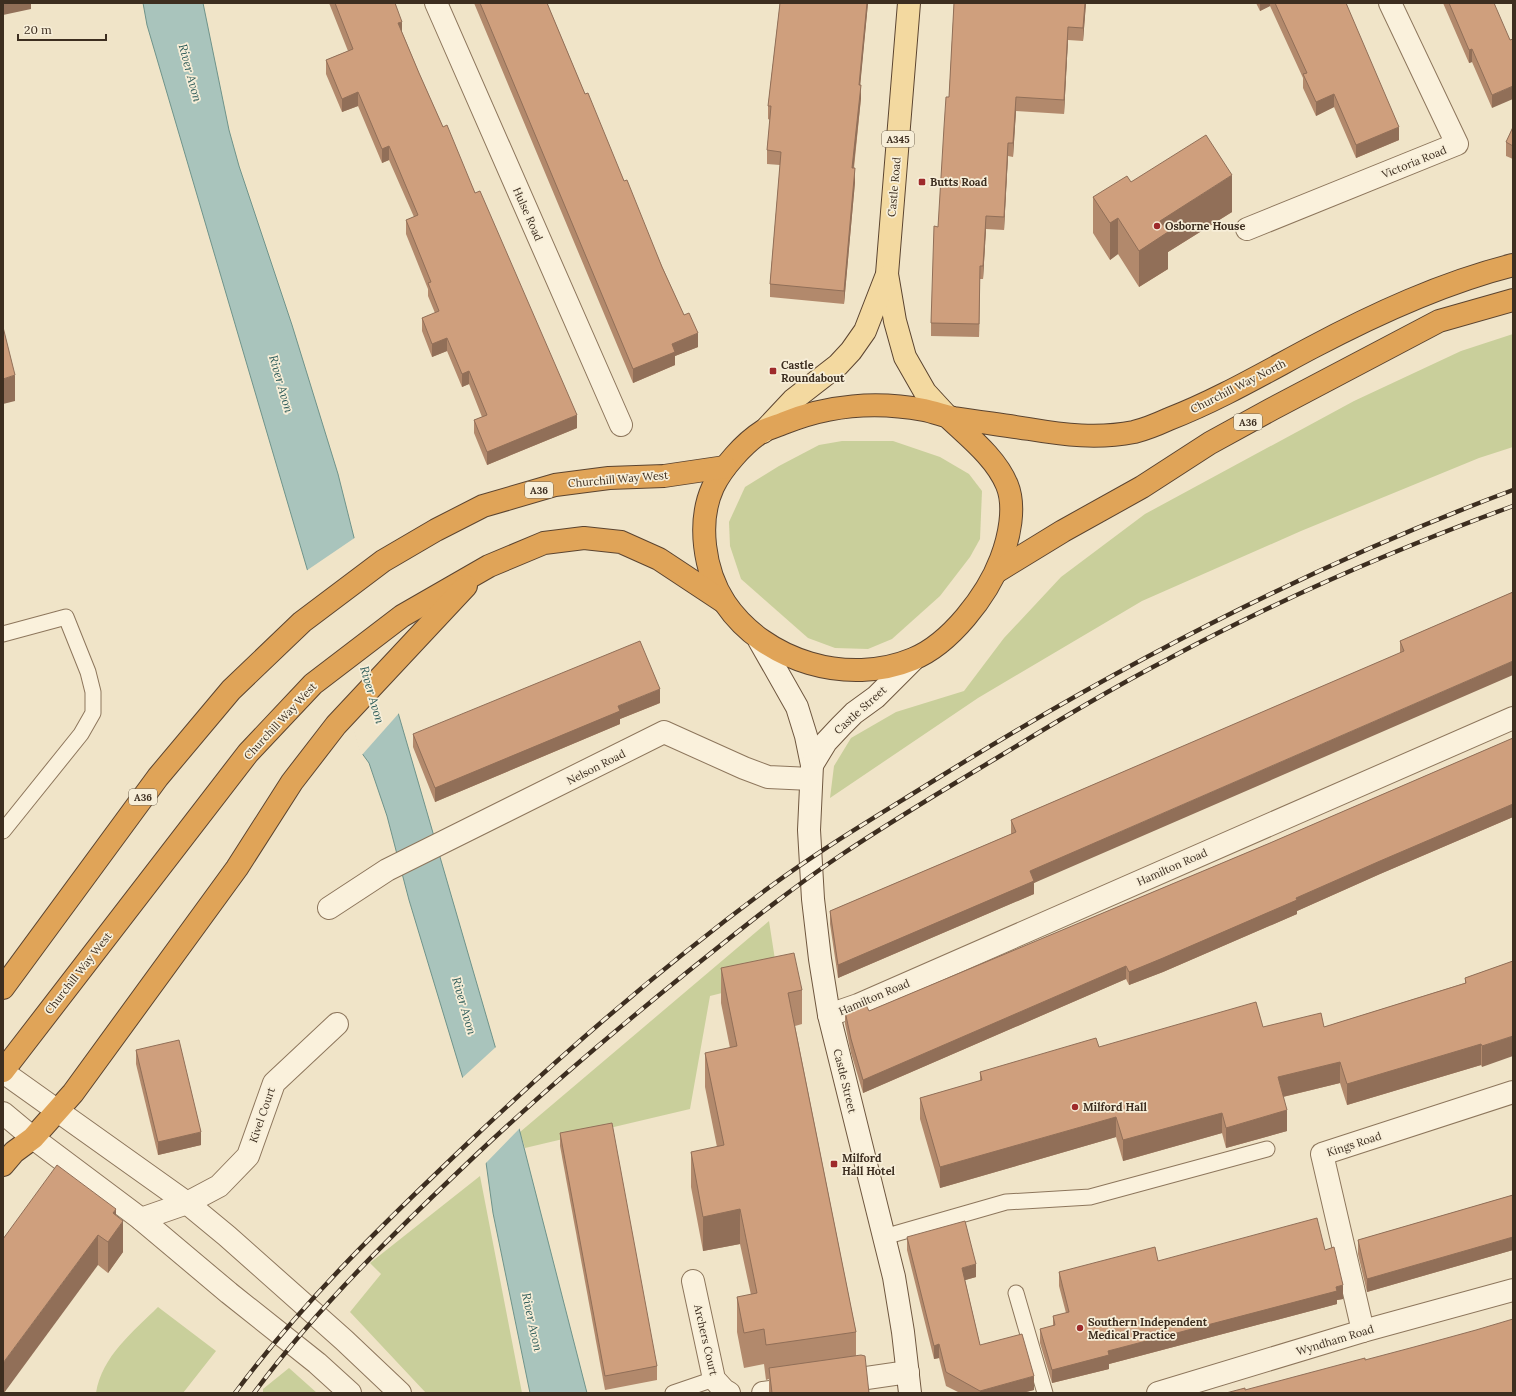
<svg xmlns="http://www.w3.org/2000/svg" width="1516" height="1396" font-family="Lora,serif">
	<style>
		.green { fill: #c9cf9b }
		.water { fill: #a9c4bc; stroke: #6f938a }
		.pier { fill: #f0e4c8 }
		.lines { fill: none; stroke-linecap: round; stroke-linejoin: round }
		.lane-casing { stroke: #8d765c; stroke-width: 17 }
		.street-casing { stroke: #8d765c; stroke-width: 24 }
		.secondary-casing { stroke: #6f573f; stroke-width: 24 }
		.primary-casing { stroke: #5b4430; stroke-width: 24 }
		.highway-casing { stroke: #5b4430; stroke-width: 24 }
		.lane { stroke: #faf1dc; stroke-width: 15 }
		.street { stroke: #faf1dc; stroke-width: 22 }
		.secondary { stroke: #faf1dc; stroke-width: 22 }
		.primary { stroke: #f3d9a0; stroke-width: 22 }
		.highway { stroke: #e0a458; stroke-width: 22 }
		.rail-casing { stroke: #3d2e20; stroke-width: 4.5 }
		.rail { stroke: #f7eed8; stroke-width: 3; stroke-dasharray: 9; stroke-linecap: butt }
		.wall { fill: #b2896c }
		.shaded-wall { fill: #916f58 }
		.building { fill: #cf9f7d; stroke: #916f58 }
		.poi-dot { fill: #9e2a2b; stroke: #f7eed8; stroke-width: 1.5 }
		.labels { text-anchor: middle; stroke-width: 3.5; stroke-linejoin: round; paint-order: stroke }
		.shield { fill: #f7eed8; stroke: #756857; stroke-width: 1 }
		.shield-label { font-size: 10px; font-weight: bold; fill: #3d2e20 }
		.street-label { font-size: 11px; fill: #3d2e20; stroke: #f7eed8 }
		.poi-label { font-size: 11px; font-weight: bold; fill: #3d2e20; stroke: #f7eed8; text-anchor: start }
		.water-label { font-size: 12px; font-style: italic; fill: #2f5d5a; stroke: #f7eed8 }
	</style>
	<rect width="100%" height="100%" fill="#f0e4c8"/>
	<g class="green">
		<path d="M1513,334V447L1479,458L1301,531L1142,601L978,698L830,798L834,766L851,738L896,712L964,691L1004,638L1061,577L1145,514L1354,401L1461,351Z"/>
		<path d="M842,441H893L940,457L969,474L982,491L980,539L970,557L940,596L892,639L868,649L835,648L808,638L741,579L730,546L729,522L745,487L779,466L819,445Z"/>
		<path d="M769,921L778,979L710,996L690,1109L525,1148L520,1132Z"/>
		<path d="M480,1176L522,1393H426L350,1312L381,1274L370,1263Z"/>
		<path d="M158,1307L216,1351L183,1393H96C102,1356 133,1332 158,1307Z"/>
		<path d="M289,1368L317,1393H263V1389Z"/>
	</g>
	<path class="water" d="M143,3H203L229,130L239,166L292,325L338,474L399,716L520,1132L587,1393H530L493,1213L484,1148L409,900L387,816L369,763L361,752L147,25Z"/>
	<g class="pier">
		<path d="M356,537L400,712L361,756L306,571Z"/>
		<path d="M497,1046L521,1127L484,1165L482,1149L461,1079Z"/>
	</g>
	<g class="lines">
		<g class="lane-casing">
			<g id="lane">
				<path d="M3,634L66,617L88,672L93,692V713L81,734L3,831"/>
				<path d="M884,1237L1006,1202L1090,1197L1267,1149"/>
				<path d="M1016,1293L1045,1393"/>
				<path d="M673,1393L714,1379"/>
			</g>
		</g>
		<g class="street-casing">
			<g id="street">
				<path d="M436,3L621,425"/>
				<path d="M1247,229L1457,144L1390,3"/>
				<path d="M329,908L387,870L664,732L744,768L768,777L811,779"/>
				<path d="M829,1015L858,1005L1513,718"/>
				<path d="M3,1072L187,1203L227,1236L344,1340L400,1393"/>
				<path d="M3,1113L33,1138L141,1219L229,1293L317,1363L350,1393"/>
				<path d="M141,1219L187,1203L219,1186L248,1156L274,1083L337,1024"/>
				<path d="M693,1281L714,1379L724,1390L729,1393"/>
				<path d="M1363,1331L1322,1154L1513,1092"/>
				<path d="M839,1382L908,1372"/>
				<path d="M763,1393L799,1388"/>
				<path d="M1158,1393L1363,1331L1513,1290"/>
			</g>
		</g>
		<g class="secondary-casing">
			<g id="secondary">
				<path d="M759,640L797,707L806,736L812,765L809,830L813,899L820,959L829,1015L894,1277L903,1332L910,1393"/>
				<path d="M812,765L826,742L841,726L854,713L876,697L914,659"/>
			</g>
		</g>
		<g class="primary-casing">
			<g id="primary">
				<path d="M909,3L887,274L895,321L905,357L925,392L948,417"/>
				<path d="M763,432L793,400L838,365L851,351L865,331L886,277"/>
			</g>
		</g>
		<g class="highway-casing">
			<g id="highway">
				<path d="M948,417C969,437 996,458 1007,485C1016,507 1009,538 1001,559C987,596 950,644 913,659C848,686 765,662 725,603C704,571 697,522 713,487C722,468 744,443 763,431C769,428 777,426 784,423C828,405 877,401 924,410C934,412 944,416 954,418C979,422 1004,425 1029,429C1064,435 1098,439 1134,432C1146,429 1158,424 1169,419C1218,400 1264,373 1311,348C1375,314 1442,283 1513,265"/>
				<path d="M996,572L1063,531L1142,487L1210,443L1272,409L1439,321L1513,300"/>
				<path d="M3,988L158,777L231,690L302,622L383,561L436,530L483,506L555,485L609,478L664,476L725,467"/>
				<path d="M3,1071L248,753L313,684L402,616L489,566L544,543L584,538L621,542L659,559L724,602"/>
				<path d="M3,1165L14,1152L33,1138L73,1093L237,868L292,782L336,725L466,586"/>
			</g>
		</g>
		<use href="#lane" class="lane"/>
		<use href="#street" class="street"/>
		<use href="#secondary" class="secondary"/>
		<use href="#primary" class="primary"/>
		<use href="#highway" class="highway"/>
		<g class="rail-casing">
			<g id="rail">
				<path d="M235,1393C303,1301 385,1222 468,1143C564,1052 664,965 771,886C824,847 882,813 938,778C1120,665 1312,565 1513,490"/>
				<path d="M254,1393C319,1305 399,1228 478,1153C547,1088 618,1028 691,969C740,930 789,890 841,855C893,820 947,788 1000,756C1056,722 1112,688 1170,658C1280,599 1396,549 1513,506"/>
			</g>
		</g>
		<use href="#rail" class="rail"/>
	</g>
	<g class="wall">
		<path d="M329,3H395L402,32L419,73L443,127L475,193L577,428L487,465L474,433V420L482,417L469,384L462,387L447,351L432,357L422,331V318L435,313L428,296V289L406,234V220L414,217L389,160L382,163L358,106L342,112L326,74V60L348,51Z"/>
		<path d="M474,3H547L585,94L624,181L698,347L675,356V365L633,383Z"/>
		<path d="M780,3H868L860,85L861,98L854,168L855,182L844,304L770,297V284L780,165L767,164V150L770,120L768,119V106Z"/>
		<path d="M954,3H1086L1083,41L1068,40L1064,114L1016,111L1013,157L1008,156L1004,230L986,229L983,279H980L979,337L931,336V323L949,97Z"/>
		<path d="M1256,3H1346L1399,140L1356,158L1334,107L1316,116L1303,88V78L1270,6L1260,11Z"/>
		<path d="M1443,3H1494L1492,108L1472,62L1469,63Z"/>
		<path d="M1513,127V159L1506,156V142Z"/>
		<path d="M1131,182L1232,212L1168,252V269L1139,287L1118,254L1110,260L1093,233V197Z"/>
		<path d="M1513,592L1034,883V894L838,978L830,924V911L1011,834V820L1400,653V641Z"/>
		<path d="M660,703L620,719V724L435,802L413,747V734Z"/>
		<path d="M1513,738V817L1380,874L1297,911V914L1163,972L1129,985L1126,979L863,1093L851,1053L845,1024V1011H869L1270,843Z"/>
		<path d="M1513,961L1482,1067L1481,1065L1347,1105L1340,1083L1283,1097L1287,1131L1226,1148L1222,1133L1123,1161L1116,1137L940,1188L920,1119V1098L980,1081V1072L1099,1047L1263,1027H1324L1465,983V978Z"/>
		<path d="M721,968L802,990V1024L795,1026L856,1332V1356L869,1393H769V1379L766,1380L764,1364L744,1368L737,1332V1297L751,1295L740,1244L703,1251L691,1187V1152L717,1147L705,1087V1053L730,1048L721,1003Z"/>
		<path d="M136,1050L201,1145L158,1155L136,1064Z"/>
		<path d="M560,1133L657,1366V1380L605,1390L560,1146Z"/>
		<path d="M1513,1195V1250L1367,1292L1358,1254V1240Z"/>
		<path d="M116,1216L123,1252L108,1273L98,1265L3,1239Z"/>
		<path d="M907,1237L976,1277L965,1280L980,1345L1034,1390L1022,1393H960L946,1386L939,1358L934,1359L907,1250Z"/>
		<path d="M1325,1250L1343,1299L1337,1300V1304L1109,1364V1369L1052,1383L1040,1343V1329L1053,1326V1316L1066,1313L1059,1286V1272L1158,1261Z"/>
	</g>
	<g class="shaded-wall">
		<path d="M3,3H31V9L3,15Z"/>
		<path d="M867,3H868L859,98V85Z"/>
		<path d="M1085,3H1086L1083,41V28Z"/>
		<path d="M1260,3H1270V6L1260,11Z"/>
		<path d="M402,22V35L398,23Z"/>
		<path d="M1068,27V40L1064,114V100Z"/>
		<path d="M1472,49V62L1469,63V50Z"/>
		<path d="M861,85V98L852,182V168Z"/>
		<path d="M1513,86V99L1492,108V95Z"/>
		<path d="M358,92V106L342,112V99Z"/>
		<path d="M1334,94V107L1316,116V102Z"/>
		<path d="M1016,97V111L1013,157V143Z"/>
		<path d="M1399,127V140L1356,158V145Z"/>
		<path d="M1008,143V156L1004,230V217Z"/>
		<path d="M389,146V160L382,163V149Z"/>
		<path d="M855,168V182L844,304V291Z"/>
		<path d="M1232,175V212L1168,252V269L1139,287V251L1160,221Z"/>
		<path d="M986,216V229L983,279V266Z"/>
		<path d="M1118,218V254L1110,260V223Z"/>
		<path d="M980,266V279L979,337V324Z"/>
		<path d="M698,333V347L675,356V365L633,383V369L672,344Z"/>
		<path d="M447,338V351L432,357V344Z"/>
		<path d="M469,371V384L462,387V374Z"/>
		<path d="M15,375V401L3,404V379Z"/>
		<path d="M577,415V428L487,465V452Z"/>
		<path d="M1513,661V675L1034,883V894L838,978V965L1030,871Z"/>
		<path d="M660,689V703L620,719V724L435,802V788L618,706Z"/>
		<path d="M1513,804V817L1380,874L1297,911V914L1163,972L1129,985V972L1296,898L1380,861Z"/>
		<path d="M1126,966V979L863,1093V1080Z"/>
		<path d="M1513,1036V1056L1482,1067V1046Z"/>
		<path d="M1481,1044V1065L1347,1105V1084Z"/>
		<path d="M1340,1062V1083L1278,1098V1077Z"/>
		<path d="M1287,1110V1131L1226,1148V1128Z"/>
		<path d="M1222,1113V1133L1123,1161V1140Z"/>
		<path d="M1116,1117V1137L940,1188V1167Z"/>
		<path d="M201,1132V1145L158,1155V1142Z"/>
		<path d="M116,1209V1231L123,1221V1252L108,1273V1242L113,1213Z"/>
		<path d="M740,1209V1244L703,1251V1217Z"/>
		<path d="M98,1235V1265L4,1393H3V1363Z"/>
		<path d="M1513,1237V1250L1367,1292V1279Z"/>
		<path d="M976,1264V1277L962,1281V1268Z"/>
		<path d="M1343,1285V1299L1337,1300V1304L1109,1364V1369L1052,1383V1370L1108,1351Z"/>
		<path d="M939,1344V1358L934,1359V1346Z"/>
		<path d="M1034,1376V1390L1022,1393H980V1391Z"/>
	</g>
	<g class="building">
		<path d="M335,3H395L402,22L398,23L419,73L443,127L447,125L475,193L480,191L577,415L487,452L474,420L487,415L469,371L462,374L447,338L432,344L422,318L439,311L428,283L431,282L406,220L418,215L389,146L382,149L358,92L342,99L326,60L353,49Z"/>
		<path d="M480,3H547L585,94L588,93L624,181L627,180L662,267L684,315L689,313L698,333L672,344L675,352L633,369Z"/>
		<path d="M780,3H867L859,85H861L852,168H855L844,291L770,284L781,152L767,150L771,106H768Z"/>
		<path d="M954,3H1085L1083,28L1068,27L1064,100L1016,97L1013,143H1008L1004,217L986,216L983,266H980L979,324L931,323L934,226L938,227L944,127L946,97H949Z"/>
		<path d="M1275,3H1346L1399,127L1356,145L1334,94L1316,102L1303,74L1307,73Z"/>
		<path d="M1449,3H1494L1510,40L1513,39V86L1492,95L1472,49L1469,50Z"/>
		<path d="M1513,127V146L1506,142Z"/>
		<path d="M1206,135L1232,175L1160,221L1168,232L1139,251L1118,218L1110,223L1093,197L1127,176L1131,182Z"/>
		<path d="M3,327L15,375L3,379Z"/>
		<path d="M1513,592V661L1030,871L1034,881L838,965L830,911L1016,832L1011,820L1404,651L1400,641Z"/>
		<path d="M640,641L660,689L618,706L620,711L435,788L413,734Z"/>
		<path d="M1513,738V804L1380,861L1296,898L1297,900L1163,958L1129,972L1126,966L863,1080L851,1039L845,1011L865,1003L869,1011L1270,843Z"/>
		<path d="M794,953L802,990L788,993L856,1332L766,1345L764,1329L744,1333L737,1297L757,1293L740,1209L703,1217L691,1152L724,1145L705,1053L737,1046L721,968Z"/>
		<path d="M1513,961V1036L1482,1046L1481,1044L1347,1084L1340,1062L1278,1077L1287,1110L1226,1128L1222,1113L1123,1140L1116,1117L940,1167L920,1098L982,1080L980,1072L1096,1038L1099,1047L1256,1002L1263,1027L1321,1013L1324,1027L1466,983L1465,978Z"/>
		<path d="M179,1040L201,1132L158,1142L136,1050Z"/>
		<path d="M612,1123L657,1366L605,1376L560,1133Z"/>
		<path d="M57,1165L116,1209L113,1213L123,1221L108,1242L98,1235L3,1363V1239Z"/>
		<path d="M1513,1195V1237L1367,1279L1358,1240Z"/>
		<path d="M1317,1218L1325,1250L1334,1247L1343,1285L1336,1287L1337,1291L1108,1351L1109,1355L1052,1370L1040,1329L1055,1325L1053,1316L1069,1312L1059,1272L1155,1247L1158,1261Z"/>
		<path d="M965,1221L976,1264L962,1268L980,1345L1022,1334L1034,1376L980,1391L946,1372L939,1344L934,1346L907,1237Z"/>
		<path d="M1513,1319V1393H1226L1245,1388V1390L1365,1358V1360L1414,1347L1476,1330Z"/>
		<path d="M861,1355L865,1356L869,1393H772L769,1368Z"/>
	</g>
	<g class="poi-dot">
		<rect x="918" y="178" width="8" height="8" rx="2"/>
		<circle cx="1157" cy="226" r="4"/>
		<rect x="769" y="367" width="8" height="8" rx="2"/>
		<circle cx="1075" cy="1107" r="4"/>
		<rect x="830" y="1160" width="8" height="8" rx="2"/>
		<circle cx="1080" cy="1328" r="4"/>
	</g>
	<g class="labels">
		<g class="shield">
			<rect x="882" y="131" width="32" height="16" rx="3"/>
			<rect x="1234" y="414" width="28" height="16" rx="3"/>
			<rect x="525" y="482" width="28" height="16" rx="3"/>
			<rect x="129" y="789" width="28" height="16" rx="3"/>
		</g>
		<g class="shield-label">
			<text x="898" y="143">A345</text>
			<text x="1248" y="426">A36</text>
			<text x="539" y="494">A36</text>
			<text x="143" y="801">A36</text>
		</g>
		<g class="street-label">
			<text transform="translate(1414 162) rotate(-22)" y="4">Victoria Road</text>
			<text transform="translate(894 187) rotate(-85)" y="4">Castle Road</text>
			<text transform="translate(528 214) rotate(66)" y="4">Hulse Road</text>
			<text transform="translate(1238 386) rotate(-27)" y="4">Churchill Way North</text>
			<text transform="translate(618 479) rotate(-5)" y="4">Churchill Way West</text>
			<text transform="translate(860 710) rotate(-42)" y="4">Castle Street</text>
			<text transform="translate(280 721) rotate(-47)" y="4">Churchill Way West</text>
			<text transform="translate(596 767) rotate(-27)" y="4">Nelson Road</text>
			<text transform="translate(1172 867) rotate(-24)" y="4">Hamilton Road</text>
			<text transform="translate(78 973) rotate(-52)" y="4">Churchill Way West</text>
			<text transform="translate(874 997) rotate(-23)" y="4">Hamilton Road</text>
			<text transform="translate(845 1081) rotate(76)" y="4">Castle Street</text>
			<text transform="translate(262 1115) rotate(-71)" y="4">Kivel Court</text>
			<text transform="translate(1354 1144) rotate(-18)" y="4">Kings Road</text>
			<text transform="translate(706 1340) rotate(77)" y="4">Archers Court</text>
			<text transform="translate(1335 1340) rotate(-17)" y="4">Wyndham Road</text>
		</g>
		<g class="poi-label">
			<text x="930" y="186">Butts Road</text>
			<text x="1165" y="230">Osborne House</text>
			<text x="781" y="369">Castle<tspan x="781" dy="13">Roundabout</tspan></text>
			<text x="1083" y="1111">Milford Hall</text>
			<text x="842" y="1162">Milford<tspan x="842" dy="13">Hall Hotel</tspan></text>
			<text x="1088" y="1326">Southern Independent<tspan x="1088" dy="13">Medical Practice</tspan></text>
		</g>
		<g class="water-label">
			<text transform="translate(190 73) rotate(75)" y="4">River Avon</text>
			<text transform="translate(281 384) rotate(74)" y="4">River Avon</text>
			<text transform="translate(372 695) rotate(74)" y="4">River Avon</text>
			<text transform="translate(464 1006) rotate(74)" y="4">River Avon</text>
			<text transform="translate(532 1322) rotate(78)" y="4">River Avon</text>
		</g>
	</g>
	<rect width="1516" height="1396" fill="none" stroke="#3d2e20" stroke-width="8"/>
	<path d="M18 34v6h88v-6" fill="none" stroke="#3d2e20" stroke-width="2"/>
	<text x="24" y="34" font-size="12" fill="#3d2e20" stroke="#f7eed8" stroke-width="3" paint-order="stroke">20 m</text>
</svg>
